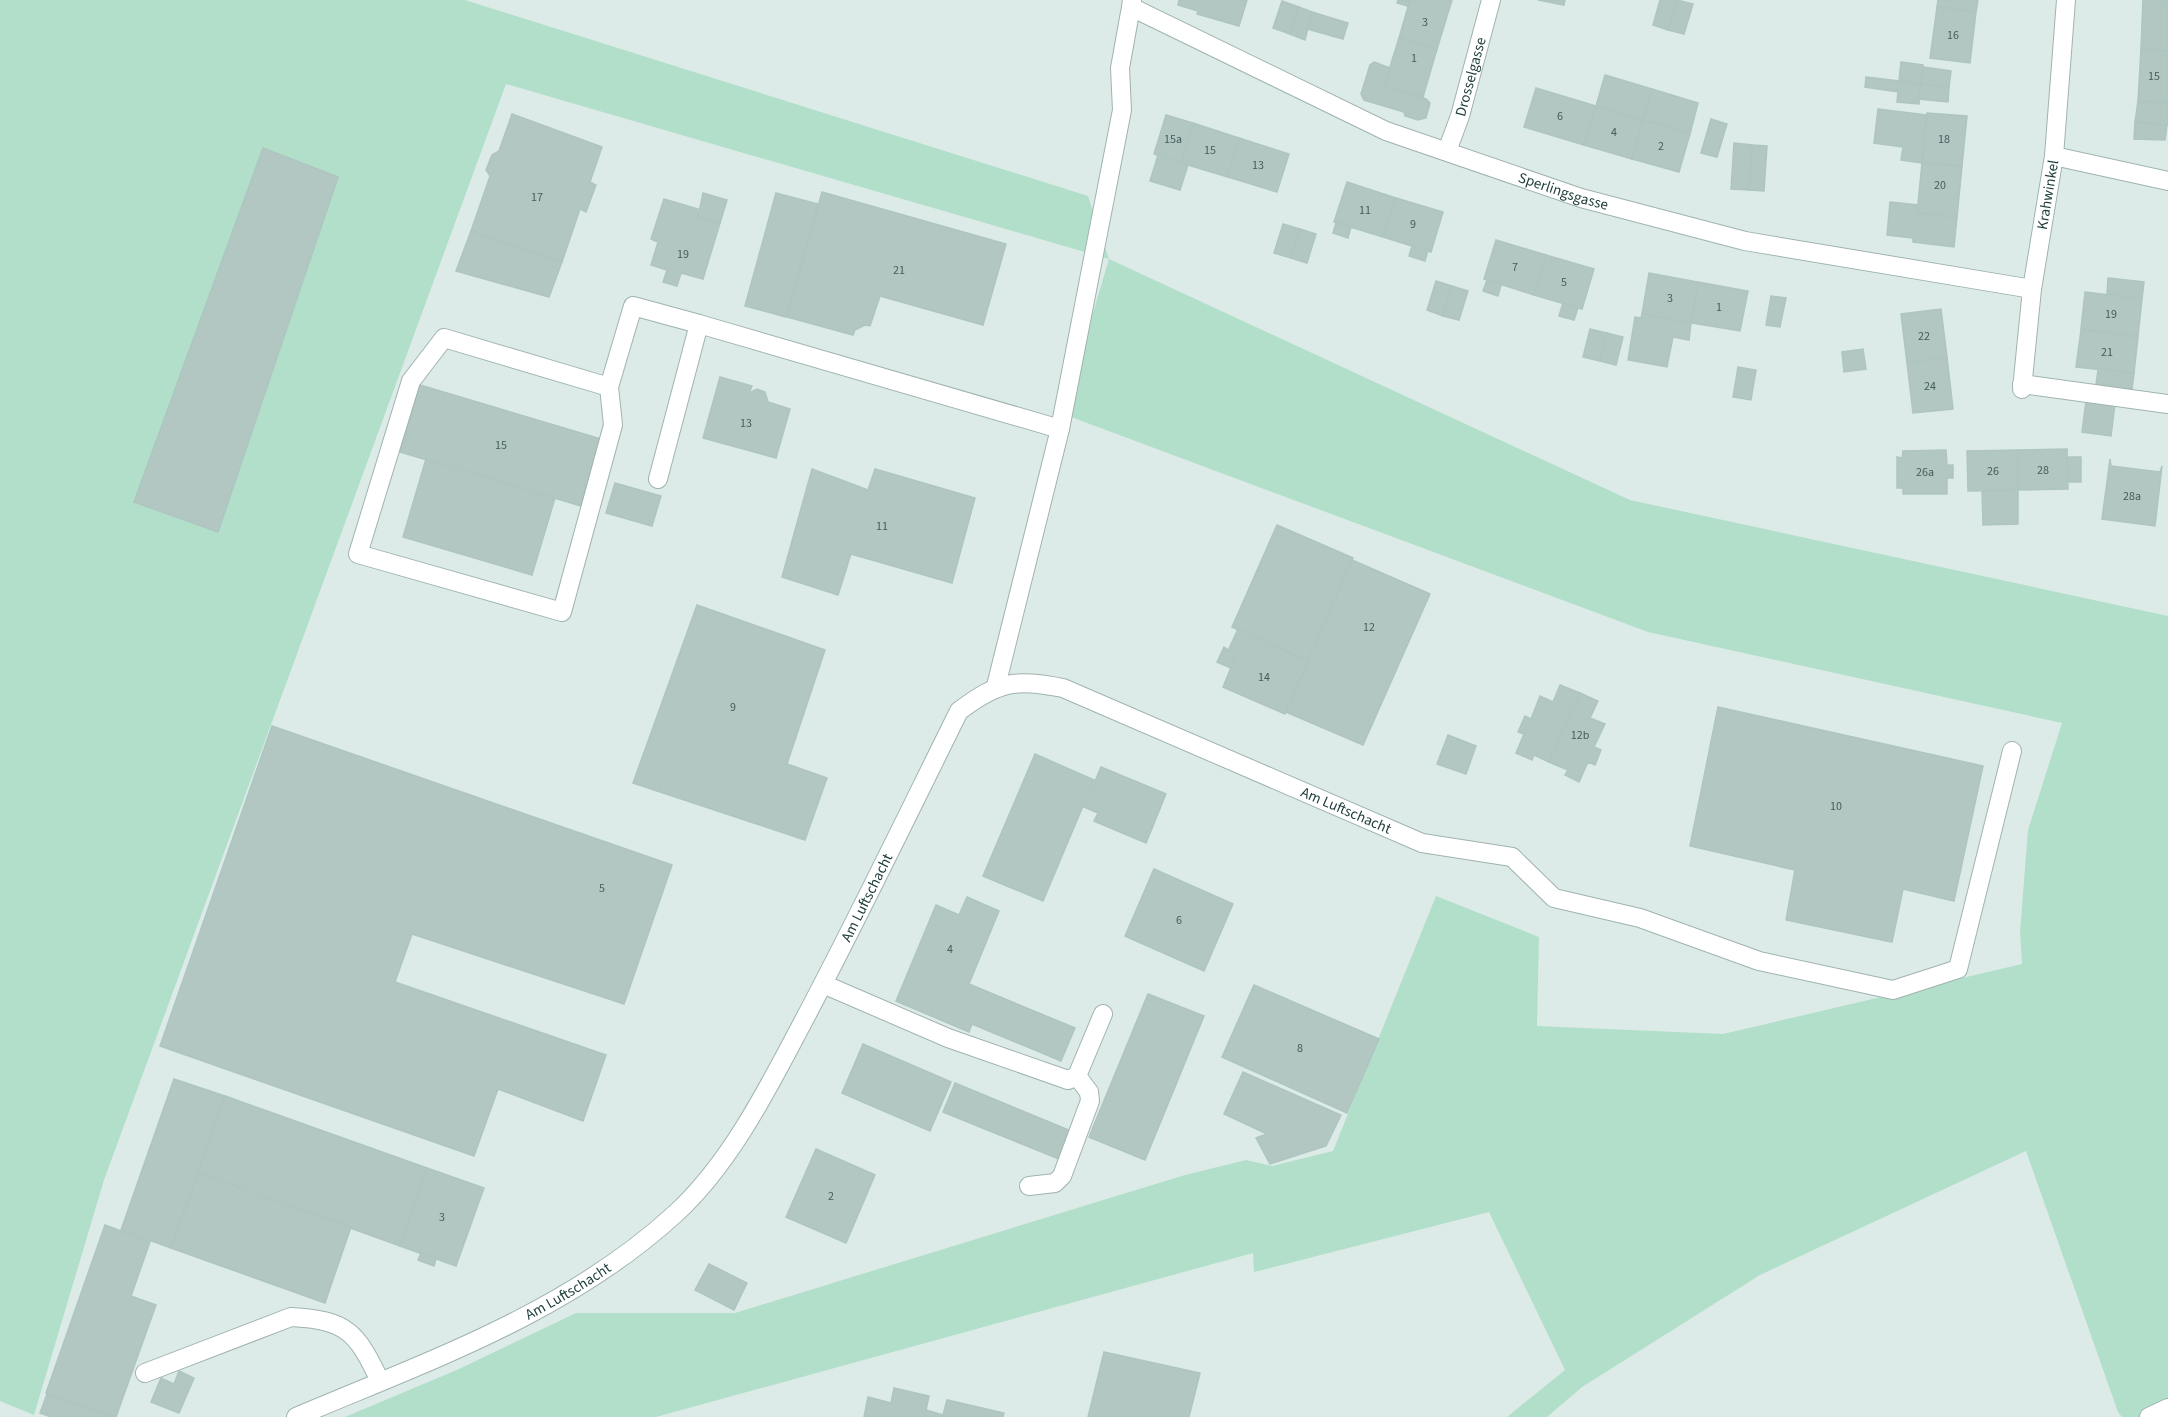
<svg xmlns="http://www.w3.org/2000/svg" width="2168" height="1417" font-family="'Source Sans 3',sans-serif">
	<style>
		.green { fill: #b2dfc9 }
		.building { fill: #b2c6c2; stroke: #aec5c1; stroke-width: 1.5 }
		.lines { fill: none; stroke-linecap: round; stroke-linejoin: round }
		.service-casing { stroke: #9fb3b1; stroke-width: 20 }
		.minor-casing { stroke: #9fb3b1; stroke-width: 20 }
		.service { stroke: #fff; stroke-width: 18 }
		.minor { stroke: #fff; stroke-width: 18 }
		.labels { text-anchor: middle; stroke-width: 5; stroke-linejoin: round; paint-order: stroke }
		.number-label { font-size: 12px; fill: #425e5d }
		.street-label { font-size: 15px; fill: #1d3b3b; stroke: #edf7f5 }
	</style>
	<rect width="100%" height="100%" fill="#dcebe8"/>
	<path class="green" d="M0,0H465L1088,196L1109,259L1630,500L2168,616V1417H2122L2118,1412L2026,1151L1760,1275L1582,1387L1547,1417H1507L1565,1370L1489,1212L1254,1272L1253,1253L656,1417H345L459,1369L576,1313H735L1185,1175L1246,1160L1272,1166L1333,1151L1436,896L1539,937L1537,1026L1723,1034L2022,964L2020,932L2028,830L2062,723L1648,632L1063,414L1109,259L506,84L104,1180L34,1415L0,1401Z"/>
	<g class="building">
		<path d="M1179,0H1247L1239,26L1197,14L1198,11L1178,5Z"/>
		<path d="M1398,0H1410L1408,6L1397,3Z"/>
		<path d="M1410,0H1452L1437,49L1399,38Z"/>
		<path d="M1538,0H1565L1564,5Z"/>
		<path d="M1660,0H1677L1668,30L1653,25Z"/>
		<path d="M1677,0L1693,4L1684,34L1668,30Z"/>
		<path d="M1938,0H1978L1976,12L1937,7Z"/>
		<path d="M2143,0H2168V51L2141,49Z"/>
		<path d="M1282,1L1299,7L1290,34L1273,28Z"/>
		<path d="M1299,7L1312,12L1305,40L1290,34Z"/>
		<path d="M1937,7L1976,12L1970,63L1930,58Z"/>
		<path d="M1312,12L1348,23L1343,39L1307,29Z"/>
		<path d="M1399,38L1437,49L1423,97L1384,86Z"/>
		<path d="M2141,49L2168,51V103L2138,101Z"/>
		<path d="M1374,62L1390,68L1384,86L1426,99L1430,103L1426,118L1418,120L1405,116L1404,112L1364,100L1361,94L1370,65Z"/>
		<path d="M1901,62L1923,65L1921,84L1899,81Z"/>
		<path d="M1923,67L1951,71L1949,87L1921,84Z"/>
		<path d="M1605,75L1652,89L1643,120L1596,106Z"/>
		<path d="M1866,77L1899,81L1898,92L1865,87Z"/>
		<path d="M1899,81L1921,84L1919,104L1897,102Z"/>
		<path d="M1921,84L1949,87L1948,102L1919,99Z"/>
		<path d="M1536,88L1596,106L1584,145L1524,127Z"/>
		<path d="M1652,89L1698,103L1690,134L1643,120Z"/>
		<path d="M2138,101L2168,103V125L2135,122Z"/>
		<path d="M1596,106L1643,120L1632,159L1584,145Z"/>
		<path d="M1878,109L1926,115L1922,163L1901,160L1903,147L1874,143Z"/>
		<path d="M1927,113L1967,116L1962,166L1922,163Z"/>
		<path d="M512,114L602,147L590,182L596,185L586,212L580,209L562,262L471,231L490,176L486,170L492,155L499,151Z"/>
		<path d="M1166,115L1193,123L1181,163L1154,154Z"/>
		<path d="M1711,119L1727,124L1717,157L1701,153Z"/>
		<path d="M1643,120L1690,134L1679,172L1632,159Z"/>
		<path d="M2135,122L2167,125L2165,140L2134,139Z"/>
		<path d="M1193,123L1239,138L1228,177L1181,163Z"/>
		<path d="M1239,138L1289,154L1277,192L1228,177Z"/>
		<path d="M1734,143L1752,145L1749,190L1731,189Z"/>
		<path d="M1752,145L1767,146L1764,191L1749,190Z"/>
		<path d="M263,148L338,177L218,532L134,502Z"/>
		<path d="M1158,155L1188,165L1180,190L1150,181Z"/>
		<path d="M1922,163L1962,166L1957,217L1917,213Z"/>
		<path d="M1347,182L1396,198L1383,237L1334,222Z"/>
		<path d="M822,192L1006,244L983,325L880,296L870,326L865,325L855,330L853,335L787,317Z"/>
		<path d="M703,193L727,200L720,223L698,217Z"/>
		<path d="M776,193L818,204L786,317L745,306Z"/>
		<path d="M1396,198L1443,212L1431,252L1383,237Z"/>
		<path d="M664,199L698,209V217L720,223L703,279L681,273L677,286L663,282L667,270L651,265L658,242L651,239Z"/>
		<path d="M1890,202L1918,205L1917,213L1957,217L1954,247L1913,242V238L1887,235Z"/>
		<path d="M1336,223L1351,227L1348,238L1333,233Z"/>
		<path d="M1283,224L1300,229L1291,258L1274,253Z"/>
		<path d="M1300,229L1316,234L1307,263L1291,258Z"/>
		<path d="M471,231L562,262L549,297L456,271Z"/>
		<path d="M1496,240L1546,255L1534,295L1484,279Z"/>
		<path d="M1412,246L1428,250L1425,261L1409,256Z"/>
		<path d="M1546,255L1594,269L1582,309L1534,295Z"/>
		<path d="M1649,273L1698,282L1691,323L1642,314Z"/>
		<path d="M2108,278L2144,282L2142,299L2107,294Z"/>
		<path d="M1487,280L1501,285L1498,296L1483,291Z"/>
		<path d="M1436,281L1452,286L1443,316L1427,310Z"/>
		<path d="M1698,282L1748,291L1740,331L1691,323Z"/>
		<path d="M1452,286L1468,291L1459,320L1443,316Z"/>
		<path d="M2085,292L2142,299L2138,336L2081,329Z"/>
		<path d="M1771,296L1786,298L1780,327L1766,325Z"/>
		<path d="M1563,303L1578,308L1574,320L1559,316Z"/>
		<path d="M1941,309L1947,357L1907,363L1901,314Z"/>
		<path d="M1642,314L1691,323L1689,340L1673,337L1667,367L1628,360L1635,317L1641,318Z"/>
		<path d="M1590,329L1607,333L1600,361L1583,357Z"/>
		<path d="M2081,330L2138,337L2134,373L2076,367Z"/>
		<path d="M1607,333L1623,337L1616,365L1600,361Z"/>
		<path d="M1863,349L1866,369L1844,372L1842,352Z"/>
		<path d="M1947,357L1953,409L1913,413L1907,363Z"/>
		<path d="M1738,367L1756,370L1751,400L1733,397Z"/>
		<path d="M2098,369L2134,373L2132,389L2096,385Z"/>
		<path d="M720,377L752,386L749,393L757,389L765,392L768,402L790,409L776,458L703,438Z"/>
		<path d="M420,385L601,439L581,506L400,452Z"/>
		<path d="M2086,401L2115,404L2111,436L2082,432Z"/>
		<path d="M2067,449L2068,489L2018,490V450Z"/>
		<path d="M1946,450L1947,465H1953V478H1947V494H1903V488H1897V457L1902,458L1903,451Z"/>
		<path d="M2018,450V490L1968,491L1967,451Z"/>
		<path d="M2067,457H2081V482H2068Z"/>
		<path d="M426,459L555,498L532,575L403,537Z"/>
		<path d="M2110,459L2111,466L2160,472L2162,466L2155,526L2102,519Z"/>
		<path d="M812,469L868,490L875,469L975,498L952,583L851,554L838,595L782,577Z"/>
		<path d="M615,483L661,496L652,526L606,513Z"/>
		<path d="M2018,490V524L1983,525L1982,491Z"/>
		<path d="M1277,525L1353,558L1308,661L1232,627Z"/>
		<path d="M1352,560L1430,594L1363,745L1286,712Z"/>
		<path d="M697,605L825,650L787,764L827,778L805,840L633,783Z"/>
		<path d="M1238,629L1308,661L1285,714L1223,687L1236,655L1228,651Z"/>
		<path d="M1224,647L1236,655L1231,668L1217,662Z"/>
		<path d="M1560,685L1580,693L1549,762L1534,755L1532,760L1516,753L1524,734L1518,732L1525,716L1531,719L1540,696L1553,702Z"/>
		<path d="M1580,693L1598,701L1590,718L1605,724L1594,747L1601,750L1595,765L1588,762L1579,782L1565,775L1568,770L1549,762Z"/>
		<path d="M1718,707L1983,766L1954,901L1903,889L1892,942L1786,920L1795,870L1690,846Z"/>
		<path d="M272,726L672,865L624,1004L412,934L395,982L606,1055L583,1121L498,1089L474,1156L160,1046Z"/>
		<path d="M1448,735L1476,746L1466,774L1437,764Z"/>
		<path d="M1035,754L1094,780L1043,901L983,876Z"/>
		<path d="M1101,767L1166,794L1146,843L1094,821L1098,813L1084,807Z"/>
		<path d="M1154,869L1233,904L1204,971L1125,936Z"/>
		<path d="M967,897L999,911L969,984L1075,1028L1061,1061L972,1024L969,1032L896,1001L936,905L959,915Z"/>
		<path d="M1254,985L1379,1039L1347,1113L1222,1057Z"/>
		<path d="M1148,994L1204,1016L1145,1160L1089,1137Z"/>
		<path d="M863,1044L951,1082L930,1131L842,1093Z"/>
		<path d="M1243,1072L1341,1115L1326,1146L1270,1164L1256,1138L1267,1134L1224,1114Z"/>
		<path d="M174,1079L225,1096L171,1248L121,1230Z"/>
		<path d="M955,1083L1071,1131L1059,1159L943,1112Z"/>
		<path d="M225,1096L427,1168L400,1246L198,1173Z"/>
		<path d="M816,1149L875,1175L846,1243L786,1217Z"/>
		<path d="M427,1168L484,1188L456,1266L400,1246Z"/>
		<path d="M198,1173L351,1227L325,1303L171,1248Z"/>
		<path d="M105,1225L150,1242L131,1296L156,1305L116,1417L46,1393Z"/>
		<path d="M421,1253L436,1259L434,1266L418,1260Z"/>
		<path d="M709,1264L747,1283L734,1310L695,1290Z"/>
		<path d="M1104,1352L1200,1373L1189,1417H1088Z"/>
		<path d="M179,1371L194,1378L179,1413L151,1402L161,1378L174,1384Z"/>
		<path d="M894,1388L929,1396L926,1410L943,1415L947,1400L1004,1413L1003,1417H864L868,1397L891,1403Z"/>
		<path d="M47,1394L114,1417H51L40,1413Z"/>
	</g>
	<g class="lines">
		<g class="service-casing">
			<g id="service">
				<path d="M2054,156L2168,181"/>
				<path d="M2022,384L2168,404"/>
				<path d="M609,387L613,425L562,612L358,554L411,381L444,338L609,387L633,306L699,324"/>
				<path d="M658,479L699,324L1060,429"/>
				<path d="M996,686L1060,429L1122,110L1120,68L1131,7"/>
				<path d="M1512,857L1554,898L1640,918L1759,961L1893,990L1958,969L2012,751"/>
				<path d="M823,984L948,1038L1068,1080L1077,1076L1103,1014"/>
				<path d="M1029,1186L1055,1183L1062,1176L1090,1101L1089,1092L1077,1076"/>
				<path d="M145,1373L291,1317C348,1320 357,1333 380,1381"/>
				<path d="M2149,1417L2168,1408"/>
			</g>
		</g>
		<g class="minor-casing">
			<g id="minor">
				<path id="s1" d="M1132,0L1131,7L1386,131L1581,198L1745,241L2032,289"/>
				<path id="s2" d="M1447,151L1460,116L1491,0"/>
				<path id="s3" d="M2022,389L2032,289L2054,156L2066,0"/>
				<path id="s4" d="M296,1417C428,1361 567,1313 675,1214C731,1163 769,1086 804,1020C858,918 908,814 959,711C999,681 1014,679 1063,688L1422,843L1512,857"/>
			</g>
		</g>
		<use href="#service" class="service"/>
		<use href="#minor" class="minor"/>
	</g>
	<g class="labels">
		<g class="number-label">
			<text x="1425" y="26">3</text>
			<text x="1953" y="39">16</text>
			<text x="1414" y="62">1</text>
			<text x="2154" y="80">15</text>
			<text x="1560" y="120">6</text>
			<text x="1614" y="136">4</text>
			<text x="1173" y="143">15a</text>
			<text x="1944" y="143">18</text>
			<text x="1661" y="150">2</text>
			<text x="1210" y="154">15</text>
			<text x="1258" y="169">13</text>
			<text x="1940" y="189">20</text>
			<text x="537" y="201">17</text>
			<text x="1365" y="214">11</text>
			<text x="1413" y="228">9</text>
			<text x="683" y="258">19</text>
			<text x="1515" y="271">7</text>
			<text x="899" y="274">21</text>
			<text x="1564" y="286">5</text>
			<text x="1670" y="302">3</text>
			<text x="1719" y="311">1</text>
			<text x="2111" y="318">19</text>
			<text x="1924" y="340">22</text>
			<text x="2107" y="356">21</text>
			<text x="1930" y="390">24</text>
			<text x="746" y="427">13</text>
			<text x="501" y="449">15</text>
			<text x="2043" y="474">28</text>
			<text x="1993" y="475">26</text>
			<text x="1925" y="476">26a</text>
			<text x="2132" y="500">28a</text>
			<text x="882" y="530">11</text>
			<text x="1369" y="631">12</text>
			<text x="1264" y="681">14</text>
			<text x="733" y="711">9</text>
			<text x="1580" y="739">12b</text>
			<text x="1836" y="810">10</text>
			<text x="602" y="892">5</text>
			<text x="1179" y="924">6</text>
			<text x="950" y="953">4</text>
			<text x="1300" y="1052">8</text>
			<text x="831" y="1200">2</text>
			<text x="442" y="1221">3</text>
		</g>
		<g class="street-label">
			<text dy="5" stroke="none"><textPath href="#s2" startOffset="78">Drosselgasse</textPath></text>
			<text dy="5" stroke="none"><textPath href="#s1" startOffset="478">Sperlingsgasse</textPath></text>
			<text dy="5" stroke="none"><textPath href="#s3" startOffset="196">Krahwinkel</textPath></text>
			<text dy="5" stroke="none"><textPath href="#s4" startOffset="1432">Am Luftschacht</textPath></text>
			<text dy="5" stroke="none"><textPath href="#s4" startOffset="804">Am Luftschacht</textPath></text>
			<text dy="5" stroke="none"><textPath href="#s4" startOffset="300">Am Luftschacht</textPath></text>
		</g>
	</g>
</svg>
